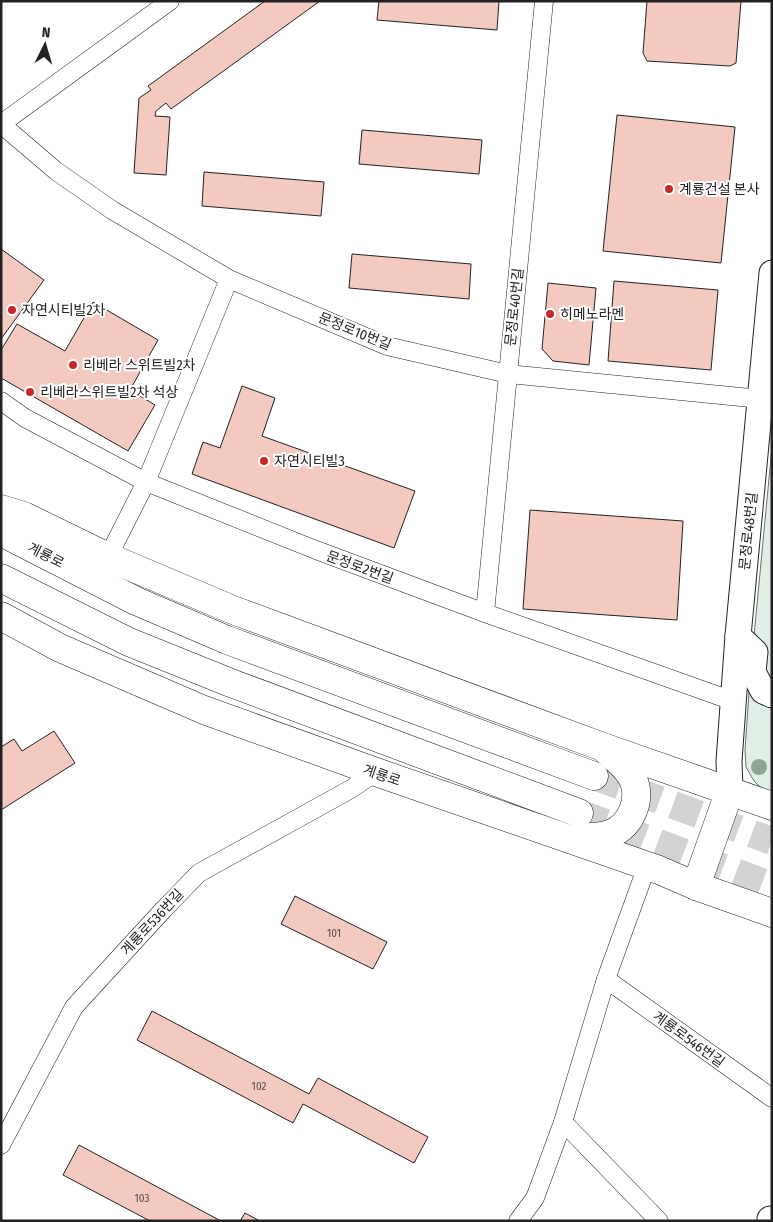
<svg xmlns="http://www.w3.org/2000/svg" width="773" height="1222" font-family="'Fira Sans Condensed','Noto Sans KR',sans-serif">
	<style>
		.green { fill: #e0efe3; stroke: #6f6f6f }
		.building { fill: #f3c9c0; stroke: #222 }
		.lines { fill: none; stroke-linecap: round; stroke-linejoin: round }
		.primary-tunnel { stroke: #d3d3d3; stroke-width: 28; stroke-dasharray: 28 14; stroke-linecap: butt }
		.street-casing { stroke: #222; stroke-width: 19 }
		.secondary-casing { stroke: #222; stroke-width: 27 }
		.primary-casing { stroke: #222; stroke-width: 29 }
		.street { stroke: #fff; stroke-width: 18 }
		.secondary { stroke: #fff; stroke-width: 25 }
		.primary { stroke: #fff; stroke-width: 28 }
		.tree { fill: #8da692 }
		.poi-dot { fill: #c62828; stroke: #fff; stroke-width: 2 }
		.labels { text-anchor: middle; stroke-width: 4; stroke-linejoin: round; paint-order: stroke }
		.number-label { font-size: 11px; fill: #564c4a }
		.poi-label { font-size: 14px; fill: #222; stroke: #fff; text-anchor: start }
		.street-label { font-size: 14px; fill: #222; stroke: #fff }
	</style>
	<rect width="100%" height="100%" fill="#fff"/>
	<path class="green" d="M772,447V796L765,792L754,781L746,767L745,750L750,678Z"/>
	<g class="building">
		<path d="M265,1H320L171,109L166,103L156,111L155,116L170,117L166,175L134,173L139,98L151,90L148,86Z"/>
		<path d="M379,1H499L497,30L377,20Z"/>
		<path d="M647,1H741L736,63L730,66L647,61L643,53Z"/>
		<path d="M617,115L735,127L721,263L603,251Z"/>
		<path d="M362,130L482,140L479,174L359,164Z"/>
		<path d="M204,172L324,182L321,216L202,206Z"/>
		<path d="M1,249L44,280L1,339Z"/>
		<path d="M352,254L471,264L469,299L349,288Z"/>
		<path d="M614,281L718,290L711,370L608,361Z"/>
		<path d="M548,283L596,288L589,365L553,361L542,349Z"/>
		<path d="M93,302L158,340L130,390L155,405L128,451L1,378V350L17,324L65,351Z"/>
		<path d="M242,386L275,398L262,436L415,491L394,548L192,474L203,442L220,448Z"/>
		<path d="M530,510L683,521L677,620L523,609Z"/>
		<path d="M54,731L75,763L1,810V747L14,739L22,751Z"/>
		<path d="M295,896L387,942L373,969L281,924Z"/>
		<path d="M152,1011L309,1094L318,1078L428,1137L414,1163L303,1104L293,1123L137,1040Z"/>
		<path d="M79,1145L221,1221H150L63,1175Z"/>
		<path d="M245,1213L260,1221H240Z"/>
	</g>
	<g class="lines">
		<g class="primary-tunnel">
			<path d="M594,776L772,841"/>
			<path d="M579,813L772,886"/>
		</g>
		<g class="street-casing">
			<g id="street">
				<path d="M1,124L56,171L112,210L229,279L387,346L508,374L761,399"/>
				<path d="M1,124L170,1"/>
				<path d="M1,401L25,418L146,482L316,550L485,613L733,701"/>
				<path d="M108,557L146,482L229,279"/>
				<path d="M485,613L544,1"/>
				<path d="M606,979L772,1098"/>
				<path d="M563,1122L659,1221"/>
				<path d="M1,1145L74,1007L164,909L199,873L351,789L376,772"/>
				<path d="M518,1221L535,1198L563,1122L606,979L647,866"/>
			</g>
		</g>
		<g class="secondary-casing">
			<g id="secondary">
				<path d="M738,636L755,652L753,672L763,691L772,695"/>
				<path d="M730,790L729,761L738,636L772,273"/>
				<path d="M770,1219L772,1221"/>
			</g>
		</g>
		<g class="primary-casing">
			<g id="primary">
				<path d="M1,509L24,516L108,557L233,610L603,747L772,806"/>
				<path d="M1,530L9,536L136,601L227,640L594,776"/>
				<path d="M1,578L129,642L231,683L579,813"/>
				<path d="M1,616L60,648L204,710L376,772L659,870L696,886L772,913"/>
				<path d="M574,838C586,837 599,838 610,834C631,826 642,800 633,779C627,767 615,758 606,750"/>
				<path d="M696,886L730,790"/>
			</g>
		</g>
		<use href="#street" class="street"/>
		<use href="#secondary" class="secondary"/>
		<use href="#primary" class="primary"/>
	</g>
	<circle class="tree" cx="759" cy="767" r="8"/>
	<g class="poi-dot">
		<circle cx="669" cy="189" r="5"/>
		<circle cx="12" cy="310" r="5"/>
		<circle cx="550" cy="314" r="5"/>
		<circle cx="73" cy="365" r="5"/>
		<circle cx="30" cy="392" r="5"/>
		<circle cx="264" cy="461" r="5"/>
	</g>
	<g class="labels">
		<g class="number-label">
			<text x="334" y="937">101</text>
			<text x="259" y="1090">102</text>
			<text x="142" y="1202">103</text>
		</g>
		<g class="poi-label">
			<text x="679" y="194">계룡건설 본사</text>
			<text x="22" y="315">자연시티빌2차</text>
			<text x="560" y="319">히메노라멘</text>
			<text x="83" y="370">리베라 스위트빌2차</text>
			<text x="40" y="397">리베라스위트빌2차 석상</text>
			<text x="274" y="466">자연시티빌3</text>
		</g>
		<g class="street-label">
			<text transform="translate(514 307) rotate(-84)" y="5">문정로40번길</text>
			<text transform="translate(355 331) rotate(22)" y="5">문정로10번길</text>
			<text transform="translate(748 531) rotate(-84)" y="5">문정로48번길</text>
			<text transform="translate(46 555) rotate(27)" y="5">계룡로</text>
			<text transform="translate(360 567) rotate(20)" y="5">문정로2번길</text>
			<text transform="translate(382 775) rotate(19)" y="5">계룡로</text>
			<text transform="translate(152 922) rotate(-47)" y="5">계룡로536번길</text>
			<text transform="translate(689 1039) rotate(36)" y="5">계룡로546번길</text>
		</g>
	</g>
	<rect width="773" height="1222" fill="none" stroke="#222222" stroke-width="5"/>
	<g transform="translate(45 45) rotate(5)" stroke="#ffffff" stroke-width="4" paint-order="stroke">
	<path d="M0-4L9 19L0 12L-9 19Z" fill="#222222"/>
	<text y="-8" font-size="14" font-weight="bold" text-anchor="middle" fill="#222222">N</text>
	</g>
</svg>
